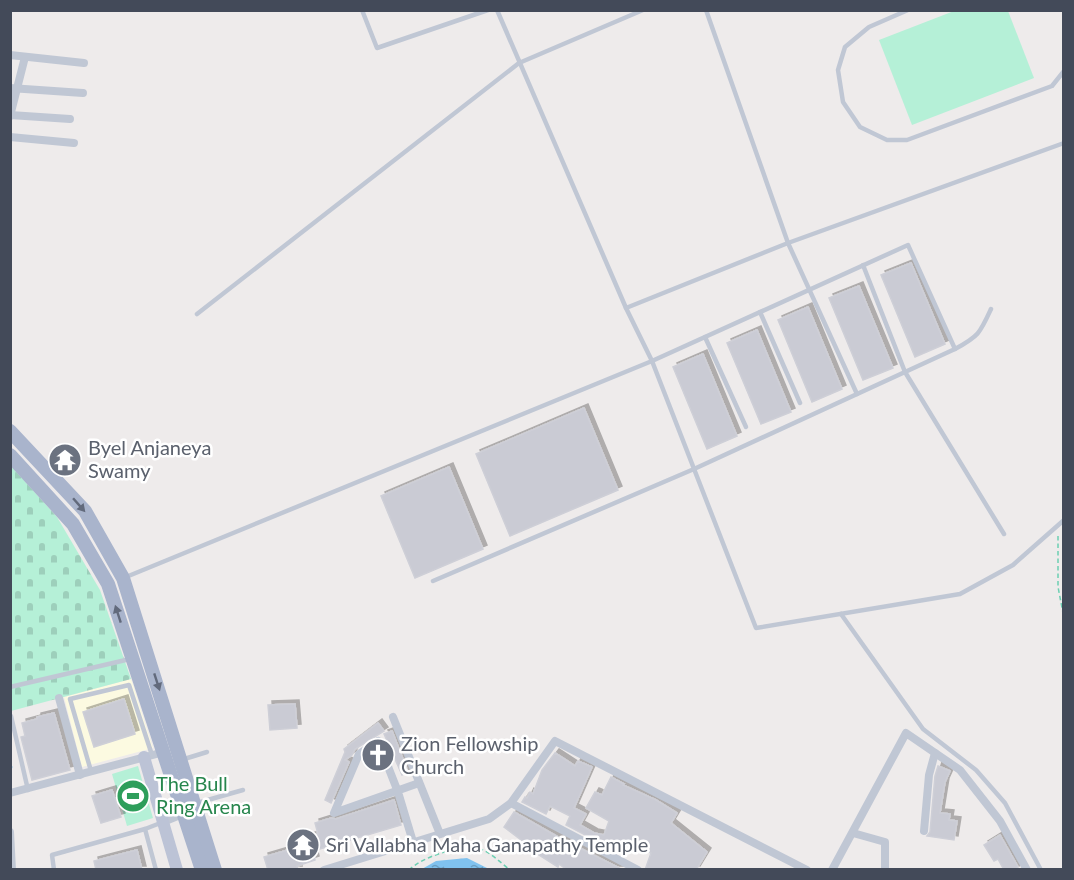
<svg xmlns="http://www.w3.org/2000/svg" width="1074" height="880" font-family="Lato,sans-serif">
	<style>
		.commercial { fill: #fcfae1 }
		.cemetery { fill: url(#cemetery-stones) }
		.garden { fill: #b5f0d7 }
		.water { fill: url(#water-ripples) }
		.lines { fill: none; stroke-linecap: round; stroke-linejoin: round }
		.stream { stroke: #80c2ef; stroke-width: 3 }
		.building { fill: #cacbd4; stroke: #cecfd7; stroke-width: 1.5; filter: url(#shadow) }
		.path { stroke: #6ccfb2; stroke-width: 1.5; stroke-dasharray: 4.5 3; stroke-linecap: butt }
		.lane { stroke: #c0c7d4; stroke-width: 4.5 }
		.street { stroke: #c0c7d4; stroke-width: 8 }
		.secondary { stroke: #bcc3d6; stroke-width: 12 }
		.primary { stroke: #a9b4cc; stroke-width: 14 }
		.oneway { fill: #626a7c }
		.labels { text-anchor: middle; stroke-width: 5; stroke-linejoin: round; paint-order: stroke }
		.worship-label { font-size: 20px; fill: #5b616d; stroke: #fff; text-anchor: start }
		.leisure-label { font-size: 20px; fill: #27864d; stroke: #fff; text-anchor: start }
	</style>
	<defs>
		<pattern id="cemetery-stones" width="16" height="16" patternUnits="userSpaceOnUse" patternTransform="scale(1.5)"><rect width="16" height="16" fill="#b5f0d7"/><path d="M2 7V4a2 2 0 0 1 4 0v3zM10 15v-3a2 2 0 0 1 4 0v3z" fill="#9dcfbb"/></pattern>
		<pattern id="water-ripples" width="26" height="14" patternUnits="userSpaceOnUse" patternTransform="scale(1.5)"><rect width="26" height="14" fill="#80c2ef"/><path d="M2 4q2-2 4 0t4 0M15 11q2-2 4 0t4 0" fill="none" stroke="#6aa0c5"/></pattern>
		<filter id="shadow"><feDropShadow dx="4" dy="-4" stdDeviation="0" flood-color="#0004"/></filter>
	</defs>
	<rect width="100%" height="100%" fill="#eeebeb"/>
	<path class="commercial" d="M131,679L153,748L82,767L64,697Z"/>
	<path class="cemetery" d="M11,466L57,517L100,590L131,679L11,711Z"/>
	<g class="garden">
		<path d="M954,11H1008L1034,78L912,125L879,40Z"/>
		<path d="M138,766L153,818L127,826L112,774Z"/>
	</g>
	<path class="water" d="M467,858L489,869H422L436,861Z"/>
	<g class="lines">
		<path class="stream" d="M10,767H11"/>
	</g>
	<g class="building">
		<path d="M911,263L945,344L915,357L881,275Z"/>
		<path d="M859,286L893,368L863,380L829,298Z"/>
		<path d="M808,307L842,389L812,402L778,320Z"/>
		<path d="M757,330L791,412L761,424L727,343Z"/>
		<path d="M703,354L737,436L707,449L673,367Z"/>
		<path d="M584,408L618,490L510,536L476,454Z"/>
		<path d="M449,467L483,549L415,578L381,496Z"/>
		<path d="M124,699L135,734L94,747L83,712Z"/>
		<path d="M295,704L297,728L270,730L268,705Z"/>
		<path d="M54,713L70,770L32,780L21,737L25,736L22,723L37,719V717Z"/>
		<path d="M378,723L384,731L355,749L352,755L345,760L349,762L331,803L325,800L345,752L344,749Z"/>
		<path d="M392,731L408,772L402,775L384,734Z"/>
		<path d="M555,753L575,766L578,761L592,767L574,808L586,814L580,825L594,833L604,835L609,821L586,808L595,792L602,795L611,777L624,784L623,785L656,800L677,813L671,823L707,852L696,870H645L651,853L628,844L625,850L618,847L616,851L566,825L570,816L550,806L546,814L522,802L525,797L527,798L530,792L533,794L542,770Z"/>
		<path d="M938,766L950,771L945,782L940,813L950,814L949,820L957,821L954,840L927,836L930,832L935,776Z"/>
		<path d="M112,790L121,817L101,823L92,796Z"/>
		<path d="M394,800L401,825L313,851L315,860L297,866L298,870H268L264,857L298,847L296,841L318,834L315,823L331,818L336,819Z"/>
		<path d="M514,812L558,837L623,870H567L559,864L558,867L528,848L529,846L504,827Z"/>
		<path d="M1000,835L1018,867L1015,870H1004L998,859L994,861L984,845Z"/>
		<path d="M137,850L142,870H96L94,861Z"/>
	</g>
	<g class="lines">
		<g class="path">
			<path d="M1058,536V587L1064,618"/>
			<path d="M409,870C422,857 459,845 477,848C488,850 501,863 510,870"/>
		</g>
		<g class="lane">
			<path d="M362,10L377,48L488,10"/>
			<path d="M497,10L626,308L652,361L756,628L960,594L1013,565L1064,520"/>
			<path d="M706,10L788,243L857,394"/>
			<path d="M908,10L869,27L845,47L838,70L843,102L860,127L887,140H907L1052,86L1064,71"/>
			<path d="M863,265L905,372L1004,534"/>
			<path d="M626,308L788,243L1064,143"/>
			<path d="M760,312L800,403"/>
			<path d="M197,314L519,63L643,10"/>
			<path d="M705,337L746,427"/>
			<path d="M126,577L652,361L908,245L955,349"/>
			<path d="M433,581L694,469L955,349C979,336 980,333 991,309"/>
			<path d="M841,614L923,729L976,770L1005,803L1041,870"/>
			<path d="M10,687L130,659"/>
			<path d="M11,716L28,790"/>
			<path d="M181,760L207,752"/>
			<path d="M91,771L70,699L129,685L152,755"/>
			<path d="M197,803L243,790"/>
			<path d="M145,829L156,870"/>
			<path d="M54,870L52,855L145,829L163,822"/>
		</g>
		<g class="street">
			<path d="M10,55L84,63"/>
			<path d="M10,88L83,93"/>
			<path d="M10,115L70,119"/>
			<path d="M10,116L25,57"/>
			<path d="M10,137L74,143"/>
			<path d="M59,698L80,775"/>
			<path d="M393,717L440,834"/>
			<path d="M10,793L164,752"/>
			<path d="M511,803L638,870"/>
			<path d="M163,822L185,813"/>
			<path d="M924,831L929,775L935,753"/>
			<path d="M10,832L12,870"/>
			<path d="M853,833L885,842V870"/>
			<path d="M413,842L398,792L378,741L359,754L334,813L419,783"/>
			<path d="M324,870L489,819L511,803L555,741L807,870"/>
			<path d="M832,870L906,733L960,770L1000,821L1027,870"/>
		</g>
		<path class="secondary" d="M144,757L177,870"/>
		<g class="primary">
			<path d="M10,431L85,511L123,578L215,870"/>
			<path d="M10,455L73,524L108,584L202,870"/>
		</g>
	</g>
	<defs><path id="oneway-solid" d="M-6-.8H1V-3.2L6.5 0L1 3.2V.8H-6Z" transform="scale(1.5)"/></defs>
	<g class="oneway">
		<use href="#oneway-solid" transform="translate(79 505) rotate(49)"/>
		<use href="#oneway-solid" transform="translate(118 614) rotate(-108)"/>
		<use href="#oneway-solid" transform="translate(157 682) rotate(72)"/>
	</g>
	<defs>
		<g id="temple-disc" transform="scale(1.725)"><circle r="9.5" fill="#6b7280" stroke="#fff"/><path d="M0-6L5-2H3V0L6.5 2.5H4V6H1.5V3h-3V6H-4V2.5H-6.5L-3 0V-2H-5Z" fill="#fff"/></g>
		<g id="church-disc" transform="scale(1.725)"><circle r="9.5" fill="#6b7280" stroke="#fff"/><path d="M-1.2-6h2.4v3.5h3.3v2.4h-3.3V6h-2.4V-.1h-3.3v-2.4h3.3Z" fill="#fff"/></g>
		<g id="stadium-disc" transform="scale(1.725)"><circle r="9.5" fill="#2e9e5b" stroke="#fff"/><path d="M0-5a6.5 5 0 1 0 0 10a6.5 5 0 1 0 0-10ZM-3.5-1.8h7v3.6h-7Z" fill="#fff"/></g>
	</defs>
	<g fill-rule="evenodd">
		<use href="#temple-disc" x="65" y="460"/>
		<use href="#church-disc" x="378" y="755"/>
		<use href="#stadium-disc" x="133" y="796"/>
		<use href="#temple-disc" x="303" y="845"/>
	</g>
	<g class="labels">
		<g class="worship-label">
			<text x="88" y="455">Byel Anjaneya<tspan x="88" dy="23">Swamy</tspan></text>
			<text x="401" y="751">Zion Fellowship<tspan x="401" dy="23">Church</tspan></text>
			<text x="326" y="852">Sri Vallabha Maha Ganapathy Temple</text>
		</g>
		<g class="leisure-label">
			<text x="156" y="791">The Bull<tspan x="156" dy="23">Ring Arena</tspan></text>
		</g>
	</g>
	<rect width="1074" height="880" fill="none" stroke="#434a59" stroke-width="24"/>
</svg>
